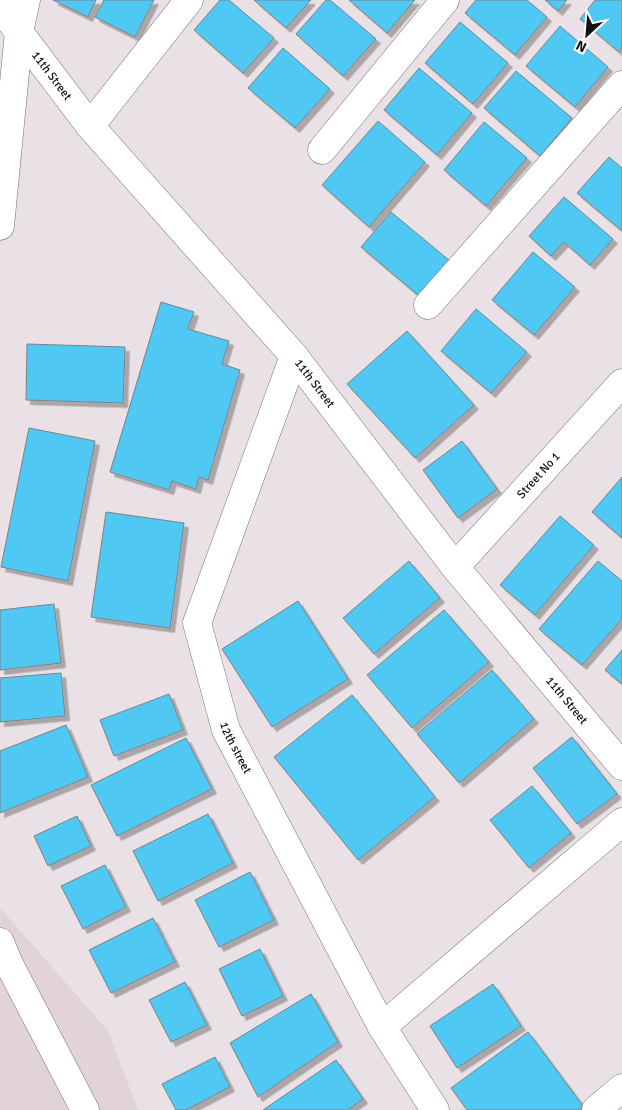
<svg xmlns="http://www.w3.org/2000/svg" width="622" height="1110" font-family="Signika,sans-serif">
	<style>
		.built { fill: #e2d2d9 }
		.building { fill: #4fc9f4; stroke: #7a8285; filter: url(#shadow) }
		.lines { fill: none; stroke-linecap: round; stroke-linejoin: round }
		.street-casing { stroke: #787175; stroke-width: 29 }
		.secondary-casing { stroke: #787175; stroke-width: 29 }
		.street { stroke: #fff; stroke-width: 28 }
		.secondary { stroke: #fff; stroke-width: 28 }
		.labels { text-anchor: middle; stroke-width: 4; stroke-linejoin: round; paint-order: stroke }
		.street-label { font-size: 12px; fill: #110f10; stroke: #fff }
	</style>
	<defs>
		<filter id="shadow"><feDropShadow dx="4.5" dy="4.5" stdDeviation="0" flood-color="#0004"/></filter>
	</defs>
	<rect width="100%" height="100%" fill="#e9e1e5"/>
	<path class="built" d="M0,908L108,1031L138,1110H0Z"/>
	<g class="building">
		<path d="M53,0H96L88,17Z"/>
		<path d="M104,0H154L135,37L95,17Z"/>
		<path d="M220,0H229L274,38L243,73L194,30Z"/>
		<path d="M254,0H311L286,28Z"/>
		<path d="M326,0H330L376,39L343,76L296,34Z"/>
		<path d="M349,0H415L387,33Z"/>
		<path d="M476,0H527L547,17L515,55L465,13Z"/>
		<path d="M545,0H567L558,11Z"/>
		<path d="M595,0H622V47L619,52L580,19Z"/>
		<path d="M460,22L508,63L473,104L425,63Z"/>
		<path d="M560,26L608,67L575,107L526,66Z"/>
		<path d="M283,48L330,89L295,128L248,88Z"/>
		<path d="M419,68L472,113L437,155L384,110Z"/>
		<path d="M516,71L572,118L540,156L484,108Z"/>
		<path d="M378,121L425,162L369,227L322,185Z"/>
		<path d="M484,122L527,158L486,206L444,170Z"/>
		<path d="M609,157L622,168V231L577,193Z"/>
		<path d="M564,197L613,239L590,265L564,242L551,256L529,236Z"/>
		<path d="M391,212L450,261L419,296L361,247Z"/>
		<path d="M533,252L575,287L534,335L492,300Z"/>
		<path d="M161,302L194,312L188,329L229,341L222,364L240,370L208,480L199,477L196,489L172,481L169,490L110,472Z"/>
		<path d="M476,309L527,352L491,393L441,351Z"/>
		<path d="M407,331L474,405L415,458L347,384Z"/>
		<path d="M27,344L125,347L123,403L26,400Z"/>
		<path d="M29,428L95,441L68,581L1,567Z"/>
		<path d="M462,441L497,489L458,518L423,470Z"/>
		<path d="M622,477V538L592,512Z"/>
		<path d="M106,512L184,523L170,628L91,617Z"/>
		<path d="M560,516L594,545L535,615L500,585Z"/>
		<path d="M409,561L440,598L374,654L343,618Z"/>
		<path d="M598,561L622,581V619L582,665L539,629Z"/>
		<path d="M298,601L348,679L272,727L222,649Z"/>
		<path d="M54,604L61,663L0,670V610Z"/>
		<path d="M444,610L489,662L412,728L367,675Z"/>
		<path d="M622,650V684L605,670Z"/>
		<path d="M492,670L534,719L459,783L417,734Z"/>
		<path d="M61,673L65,716L0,722V678Z"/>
		<path d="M169,694L183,730L114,756L100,720Z"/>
		<path d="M352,695L435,797L358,860L274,757Z"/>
		<path d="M66,725L88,777L0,813V751Z"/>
		<path d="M572,737L617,794L577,824L533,768Z"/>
		<path d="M186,738L212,789L117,836L91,785Z"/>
		<path d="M532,786L571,833L529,868L490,820Z"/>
		<path d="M208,814L233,863L158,901L133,851Z"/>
		<path d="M77,816L91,846L48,866L34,836Z"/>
		<path d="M105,865L126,907L83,929L61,886Z"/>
		<path d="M250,872L274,920L219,947L195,900Z"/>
		<path d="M153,918L175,962L111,993L89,950Z"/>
		<path d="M260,949L283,996L242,1016L219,969Z"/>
		<path d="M185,982L207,1025L171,1042L149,1000Z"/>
		<path d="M493,984L521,1026L457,1068L430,1026Z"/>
		<path d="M311,994L338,1042L258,1097L230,1043Z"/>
		<path d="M528,1032L583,1106L578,1110H467L451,1088Z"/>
		<path d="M215,1057L230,1087L186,1110H176L162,1084Z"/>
		<path d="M336,1060L363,1099L348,1110H263Z"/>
	</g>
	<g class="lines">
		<g class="street-casing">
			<g id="street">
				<path d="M19,32L26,0"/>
				<path d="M90,126L189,0"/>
				<path d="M322,150L445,0"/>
				<path d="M428,305L622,85"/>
				<path id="s1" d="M294,356L197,623L226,730L382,1027L435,1110"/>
				<path d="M0,942L9,964L85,1110"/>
				<path d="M382,1027L622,822"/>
				<path d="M596,1110L622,1088"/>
			</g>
		</g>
		<g class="secondary-casing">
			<g id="secondary">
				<path id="s2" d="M0,7L90,126L294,356L455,567L622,766"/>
				<path d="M0,226L19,32"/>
				<path id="s3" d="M455,567L622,383"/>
			</g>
		</g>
		<use href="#street" class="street"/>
		<use href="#secondary" class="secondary"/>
	</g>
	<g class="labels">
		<g class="street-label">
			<text dy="4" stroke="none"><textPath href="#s2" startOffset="86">11th Street</textPath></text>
			<text dy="4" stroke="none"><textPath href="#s2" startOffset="491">11th Street</textPath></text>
			<text dy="4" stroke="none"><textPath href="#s3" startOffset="124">Street No 1</textPath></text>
			<text dy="4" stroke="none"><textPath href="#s2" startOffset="896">11th Street</textPath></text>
			<text dy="4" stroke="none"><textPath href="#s1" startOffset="415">12th street</textPath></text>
		</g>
	</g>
	<g transform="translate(587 35) rotate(206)" stroke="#ffffff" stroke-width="4" paint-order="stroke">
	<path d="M0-4L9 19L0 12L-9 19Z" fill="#110f10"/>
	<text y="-8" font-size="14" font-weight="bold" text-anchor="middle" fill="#110f10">N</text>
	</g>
</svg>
